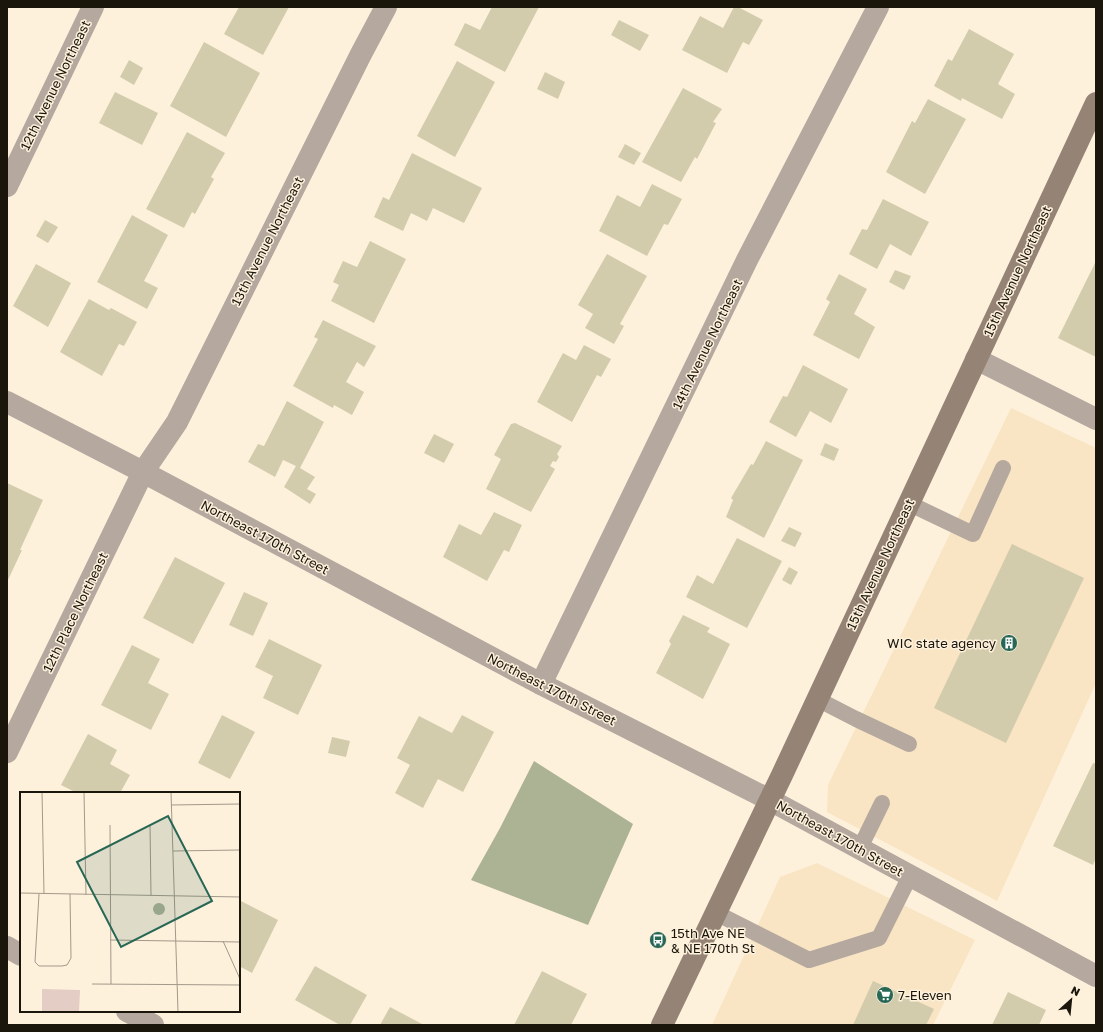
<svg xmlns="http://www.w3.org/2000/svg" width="1103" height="1032" font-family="'Golos Text',sans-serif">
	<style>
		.built { fill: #f9e4c3 }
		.water { fill: #acb294 }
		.building { fill: #d2ccad }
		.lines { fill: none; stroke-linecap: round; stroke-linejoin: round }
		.lane { stroke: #b4a89f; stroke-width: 16 }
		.street { stroke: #b4a89f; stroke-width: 22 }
		.secondary { stroke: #958476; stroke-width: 22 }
		.labels { text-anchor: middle; stroke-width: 3; stroke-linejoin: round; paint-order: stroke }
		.street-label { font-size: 13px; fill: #1b160c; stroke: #fef1dc }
		.poi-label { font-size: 13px; fill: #1b160c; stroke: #fef1dc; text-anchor: start }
		.inset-road { fill: none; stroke: #a39989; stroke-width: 1 }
		.view { fill: #276755; fill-opacity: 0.15; stroke: #276755; stroke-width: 2 }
		.inset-edge { fill: none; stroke: #1b160c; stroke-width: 2 }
	</style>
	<rect width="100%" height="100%" fill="#fef1dc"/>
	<g class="built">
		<path d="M1011,408L1096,448V683L997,901L827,812L828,785Z"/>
		<path d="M817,863L975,940L933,1025H712L780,877Z"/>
	</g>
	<path class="water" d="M534,761L633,824L588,925L471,880L500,828Z"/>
	<g class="building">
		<path d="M239,7H289L263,55L224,34Z"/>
		<path d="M492,7H539L505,72L454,45L465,23L480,30Z"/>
		<path d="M734,7H738L763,20L749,45L743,42L727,73L682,50L700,16L723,28Z"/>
		<path d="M619,20L649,35L640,51L611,35Z"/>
		<path d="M969,29L1014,54L998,84L1015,94L1002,119L962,98L961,101L934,86L948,59L952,61Z"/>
		<path d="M204,42L260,73L226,137L170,106Z"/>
		<path d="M129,60L143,68L134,85L120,77Z"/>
		<path d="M457,61L495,82L455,157L417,136Z"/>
		<path d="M545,72L565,82L558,99L537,89Z"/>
		<path d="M683,88L722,109L713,122L716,123L697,159L695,157L681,182L642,162Z"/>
		<path d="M115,92L158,113L142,145L99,123Z"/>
		<path d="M928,99L966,119L925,194L886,172L912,121L915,123Z"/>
		<path d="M187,132L225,153L211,177L214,179L195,214L192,212L184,228L146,209Z"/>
		<path d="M625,144L641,153L634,165L618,157Z"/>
		<path d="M412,153L482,188L464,223L433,208L427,221L411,213L403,231L374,217L383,197L389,200Z"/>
		<path d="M652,184L682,199L668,225L664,224L647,256L599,231L617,195L640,207Z"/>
		<path d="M883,199L929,222L911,256L890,244L877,269L849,254L862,229L867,230Z"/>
		<path d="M132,215L168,235L144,281L158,288L147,309L97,282Z"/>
		<path d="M45,220L58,227L48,243L36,236Z"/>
		<path d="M370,241L406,259L374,323L331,301L339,285L333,282L343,261L357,267Z"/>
		<path d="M607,254L647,276L620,324L624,326L614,344L585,328L593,314L578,305Z"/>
		<path d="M1096,261V357L1058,338Z"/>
		<path d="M36,264L71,283L48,327L13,306Z"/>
		<path d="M895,270L911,276L904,290L889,282Z"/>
		<path d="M839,274L867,289L854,314L875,327L859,359L813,335L830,302L826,299Z"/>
		<path d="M89,299L109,310L111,308L137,322L124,346L119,344L102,376L60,352Z"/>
		<path d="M323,320L376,346L364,367L357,362L346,382L364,392L352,415L334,405L333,408L293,386L318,339L314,337Z"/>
		<path d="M584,345L611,359L601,377L597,375L572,422L537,402L563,353L576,360Z"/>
		<path d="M803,365L848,389L831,423L810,411L796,437L769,422L783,396L787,397Z"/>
		<path d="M287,401L324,422L300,468L315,477L307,489L316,494L310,504L284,487L296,466L283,460L275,477L248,462L258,444L264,446Z"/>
		<path d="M515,423L562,446L557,454L559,457L556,462L553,461L550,466L555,469L531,512L486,489L501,459L494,455L511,424Z"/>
		<path d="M434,434L454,444L444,463L424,453Z"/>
		<path d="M766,441L803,460L764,538L726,517L733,500L731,498L751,464L753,465Z"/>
		<path d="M825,443L839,449L834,461L820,455Z"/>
		<path d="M7,483L43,500L20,550H22L7,582Z"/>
		<path d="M494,512L522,525L509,552L504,550L487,581L443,557L459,524L481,535Z"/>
		<path d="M789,527L802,533L795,547L781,541Z"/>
		<path d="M737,538L782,561L747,628L686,597L697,575L713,584Z"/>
		<path d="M1012,544L1084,578L1006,743L934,708Z"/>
		<path d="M175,557L225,583L193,644L143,618Z"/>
		<path d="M789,567L798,572L791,585L782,580Z"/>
		<path d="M244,592L268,603L253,636L229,625Z"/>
		<path d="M683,615L710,628L707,632L730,644L703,699L656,673L671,644L669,641Z"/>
		<path d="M269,639L322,665L298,715L263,698L273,676L255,667Z"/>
		<path d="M132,645L160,659L148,683L169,694L151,730L101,705Z"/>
		<path d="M222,715L255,732L230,779L198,763Z"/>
		<path d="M462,715L494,732L463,792L438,779L423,808L395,793L410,765L397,758L419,716L452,733Z"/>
		<path d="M88,734L117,750L110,764L130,775L120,793H77L61,785Z"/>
		<path d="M332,737L350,741L346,757L328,753Z"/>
		<path d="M1093,763L1096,764V858L1093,865L1053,846Z"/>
		<path d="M239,900L278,920L252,973L239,966Z"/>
		<path d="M315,966L367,995L350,1025H340L295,1000Z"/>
		<path d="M542,971L587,994L571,1025H514Z"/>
		<path d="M873,981L934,1009L926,1025H853Z"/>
		<path d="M1008,992L1046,1010L1039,1025H992Z"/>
		<path d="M390,1007L424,1025H380Z"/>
	</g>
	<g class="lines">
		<g class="lane">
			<path d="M908,503L973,534L1003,468"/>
			<path d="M817,699L856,719L909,744"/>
			<path d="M860,848L882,803"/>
			<path d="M716,913L809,960L879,938L910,876"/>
		</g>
		<g class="street">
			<path d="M7,186L93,7"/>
			<path d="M976,359L1096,419"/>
			<path d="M7,402L143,472L541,684L770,800L1096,976"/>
			<path d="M541,684L747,260L878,7"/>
			<path d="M7,752L143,472L177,422L361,54L386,7"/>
			<path d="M7,947L21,955"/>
			<path d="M127,1011L153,1025"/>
		</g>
		<path class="secondary" d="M662,1025L782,775L1096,103"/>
	</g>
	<defs>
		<g id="building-disc" transform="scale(0.9)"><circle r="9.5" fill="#276755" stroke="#fef1dc"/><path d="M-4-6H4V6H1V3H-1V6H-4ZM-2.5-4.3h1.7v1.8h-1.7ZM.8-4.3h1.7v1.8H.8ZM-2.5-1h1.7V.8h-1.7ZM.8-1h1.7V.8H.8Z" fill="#fff"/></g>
		<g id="bus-disc" transform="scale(0.9)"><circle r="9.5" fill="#276755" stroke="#fef1dc"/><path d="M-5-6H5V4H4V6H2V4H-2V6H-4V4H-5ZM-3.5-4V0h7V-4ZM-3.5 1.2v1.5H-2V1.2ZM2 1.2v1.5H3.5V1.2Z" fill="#fff"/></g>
		<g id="supermarket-disc" transform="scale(0.9)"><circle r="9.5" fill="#276755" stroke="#fef1dc"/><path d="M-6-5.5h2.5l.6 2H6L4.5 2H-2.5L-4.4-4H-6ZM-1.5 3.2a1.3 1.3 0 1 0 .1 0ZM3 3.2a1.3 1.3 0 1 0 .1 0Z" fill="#fff"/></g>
	</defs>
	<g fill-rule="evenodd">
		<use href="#building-disc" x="1009" y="643"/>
		<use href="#bus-disc" x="658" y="940"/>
		<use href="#supermarket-disc" x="885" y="995"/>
	</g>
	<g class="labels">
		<g class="street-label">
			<text transform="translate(55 85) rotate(-64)" y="5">12th Avenue Northeast</text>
			<text transform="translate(267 241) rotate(-63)" y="5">13th Avenue Northeast</text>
			<text transform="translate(1017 271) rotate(-65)" y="5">15th Avenue Northeast</text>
			<text transform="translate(707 344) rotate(-64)" y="5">14th Avenue Northeast</text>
			<text transform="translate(265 537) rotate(28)" y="5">Northeast 170th Street</text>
			<text transform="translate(880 564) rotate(-65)" y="5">15th Avenue Northeast</text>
			<text transform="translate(75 612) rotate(-64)" y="5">12th Place Northeast</text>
			<text transform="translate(552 689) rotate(27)" y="5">Northeast 170th Street</text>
			<text transform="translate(840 838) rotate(29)" y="5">Northeast 170th Street</text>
		</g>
		<g class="poi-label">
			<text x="996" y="648" text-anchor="end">WIC state agency</text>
			<text x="671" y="938">15th Ave NE<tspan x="671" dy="15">&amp; NE 170th St</tspan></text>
			<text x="898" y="1000">7-Eleven</text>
		</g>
	</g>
	<g transform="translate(20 792)">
		<rect width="220" height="220" fill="#fef1dc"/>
		<path d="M22,197L60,198L59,220H22Z" fill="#e4cdc4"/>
		<path d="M133 117a6 6 0 1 1 12 0a6 6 0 1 1-12 0Z" fill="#acb294"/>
		<path class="inset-road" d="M22,0L24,102M64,0L66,103M151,0L158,220M151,13L220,12M90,33L91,192M130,33L131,104M153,59L220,58M0,101L220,105M19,102L15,170L19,174H42L47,173L51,166L50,102M90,148L220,150M203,149L220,187M72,192L220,193"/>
		<path class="view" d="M148,24L192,109L101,155L57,70Z"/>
		<rect width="220" height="220" class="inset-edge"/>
	</g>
	<rect width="1103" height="1032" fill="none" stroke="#1b160c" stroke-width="16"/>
	<g transform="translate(1071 1000) rotate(27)" stroke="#fef1dc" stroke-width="3" paint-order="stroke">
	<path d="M0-3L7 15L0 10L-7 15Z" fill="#1b160c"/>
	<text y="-6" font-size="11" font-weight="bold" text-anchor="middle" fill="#1b160c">N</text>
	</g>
</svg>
